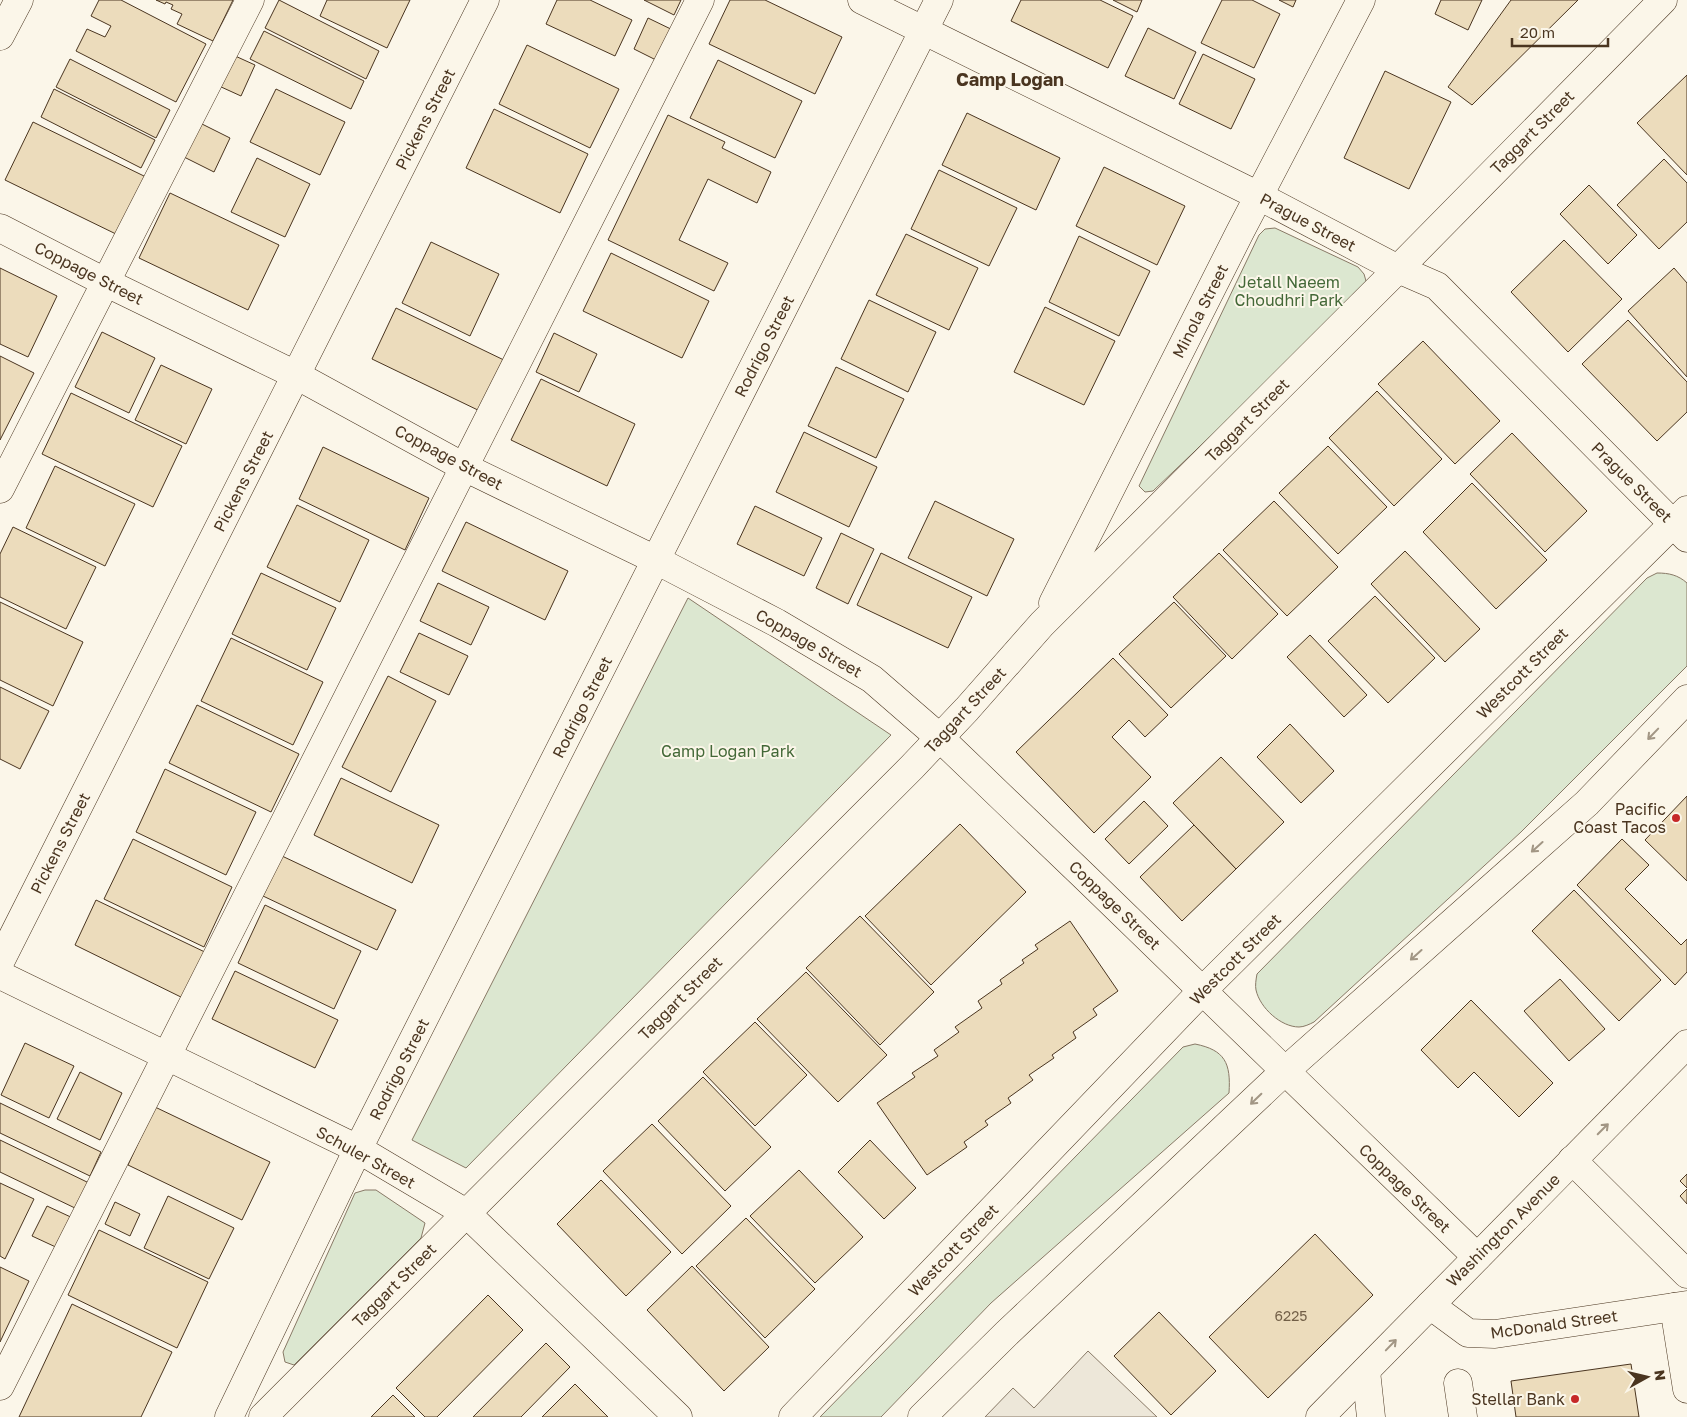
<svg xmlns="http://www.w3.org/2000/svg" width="1687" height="1417" font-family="'Golos Text',sans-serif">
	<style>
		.green { fill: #dce7d0; stroke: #887966 }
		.parking { fill: #ede7d9; stroke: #887966 }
		.building { fill: #ecdcbc; stroke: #4a3520 }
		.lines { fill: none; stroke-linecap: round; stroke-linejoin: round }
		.minor-casing { stroke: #4a3520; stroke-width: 29 }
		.major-casing { stroke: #4a3520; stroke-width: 29 }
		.minor { stroke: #fbf6e9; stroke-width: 28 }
		.major { stroke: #fbf6e9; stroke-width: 28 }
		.oneway { stroke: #a29684 }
		.poi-dot { fill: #c62828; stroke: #fbf6e9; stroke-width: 2 }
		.labels { text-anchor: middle; stroke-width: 4; stroke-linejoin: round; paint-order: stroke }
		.number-label { font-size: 14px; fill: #725f47 }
		.street-label { font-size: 16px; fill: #4a3520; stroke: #fbf6e9 }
		.park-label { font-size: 16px; fill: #436837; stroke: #fbf6e9 }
		.poi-label { font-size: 16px; fill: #4a3520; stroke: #fbf6e9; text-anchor: end }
		.neighbourhood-label { font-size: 18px; font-weight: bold; fill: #4a3520; stroke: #fbf6e9 }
	</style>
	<rect width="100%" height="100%" fill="#fbf6e9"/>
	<g class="green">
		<path d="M1275,228L1358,267L1364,274L1366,281L1360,294L1153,491L1145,492L1139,486L1259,235L1265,229Z"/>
		<path d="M1657,573C1669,573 1678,575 1687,583V666L1521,832L1314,1022C1310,1024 1304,1027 1299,1027C1281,1027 1260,1008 1256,990C1255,986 1256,979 1257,974L1647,578Z"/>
		<path d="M688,598L891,735L466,1168L412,1140Z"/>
		<path d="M1195,1044C1225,1050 1231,1063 1229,1093L991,1303L881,1417H820L1183,1047Z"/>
		<path d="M365,1190H376L425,1223L421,1238L294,1365L285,1362L283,1352L355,1193Z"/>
	</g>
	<path class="parking" d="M1088,1351L1157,1417H985L1013,1388L1034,1408Z"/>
	<g class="building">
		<path d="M99,0H121L206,44L176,102L76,51L87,29L105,37L111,26L91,16Z"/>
		<path d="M156,0H233L213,41L177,24L182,14L171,9L173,5L166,2L165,4Z"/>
		<path d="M279,0L379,51L366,79L265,28Z"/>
		<path d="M327,0H410L387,48L320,16Z"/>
		<path d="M557,0H590L632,20L615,56L546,24Z"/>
		<path d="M644,0H681L674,15Z"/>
		<path d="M730,0H765L842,37L815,94L709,44Z"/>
		<path d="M1021,0H1100L1133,16L1108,68L1011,21Z"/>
		<path d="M1113,0H1142L1137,12Z"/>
		<path d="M1222,0H1252L1280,14L1254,68L1201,43Z"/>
		<path d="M1279,0H1296L1293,7Z"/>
		<path d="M1441,0H1482L1468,30L1435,14Z"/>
		<path d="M1511,0H1578L1472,105L1448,87Z"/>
		<path d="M648,18L677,32L662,63L634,49Z"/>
		<path d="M1148,28L1196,52L1174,99L1125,76Z"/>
		<path d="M264,31L364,81L351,109L250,59Z"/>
		<path d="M527,45L619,89L590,148L499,104Z"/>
		<path d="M1203,54L1255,79L1231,129L1179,104Z"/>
		<path d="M233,55L255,65L241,96L219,86Z"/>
		<path d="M70,59L170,110L156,138L56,87Z"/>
		<path d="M718,60L802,101L775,158L690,118Z"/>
		<path d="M1385,71L1451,102L1409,189L1344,158Z"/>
		<path d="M1687,75V175L1637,123Z"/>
		<path d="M54,89L155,140L141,168L41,117Z"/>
		<path d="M276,89L345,122L320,175L250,142Z"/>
		<path d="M494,109L588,154L560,213L466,168Z"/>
		<path d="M967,113L1060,158L1036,210L942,165Z"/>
		<path d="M668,115L725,142L722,148L771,172L757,203L708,179L679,240L728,263L714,291L608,240Z"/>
		<path d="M33,122L146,177L118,235L5,180Z"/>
		<path d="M200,123L230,138L214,172L184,157Z"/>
		<path d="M257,158L310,184L285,237L231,212Z"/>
		<path d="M1664,159L1687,183V222L1659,249L1617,205Z"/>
		<path d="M1104,167L1185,206L1157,265L1076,226Z"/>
		<path d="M939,170L1017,208L989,266L911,229Z"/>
		<path d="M1589,185L1637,235L1608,264L1560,214Z"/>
		<path d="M170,193L279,245L248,310L139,258Z"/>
		<path d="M906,234L978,268L949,330L876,295Z"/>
		<path d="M1079,236L1150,271L1119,336L1049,302Z"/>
		<path d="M1564,240L1622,299L1568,352L1511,292Z"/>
		<path d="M431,242L499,274L470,336L402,303Z"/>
		<path d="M611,253L709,301L682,358L583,311Z"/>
		<path d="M0,268L57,296L28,357L0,344Z"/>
		<path d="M1674,268L1687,283V377L1628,311Z"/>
		<path d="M869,300L936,332L908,392L841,359Z"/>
		<path d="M1045,307L1115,341L1084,405L1014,372Z"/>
		<path d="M396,308L508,362L484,413L372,359Z"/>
		<path d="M1628,320L1687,382V412L1657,441L1582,364Z"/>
		<path d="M102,332L155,358L129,413L75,387Z"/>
		<path d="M554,333L597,354L579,392L536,372Z"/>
		<path d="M1423,341L1500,421L1455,464L1378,384Z"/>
		<path d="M0,356L34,373L0,440Z"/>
		<path d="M161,365L212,389L186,444L135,420Z"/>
		<path d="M836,367L904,399L876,458L808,426Z"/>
		<path d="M541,379L635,424L607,486L511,440Z"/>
		<path d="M1377,391L1442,459L1394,506L1329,438Z"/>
		<path d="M71,393L182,446L153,507L42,454Z"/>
		<path d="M804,432L877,467L849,527L776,492Z"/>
		<path d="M1512,433L1587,511L1545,552L1470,474Z"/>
		<path d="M1328,446L1387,507L1338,554L1279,493Z"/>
		<path d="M323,447L429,498L405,550L299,499Z"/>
		<path d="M55,466L135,504L105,566L26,528Z"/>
		<path d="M1472,483L1547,560L1496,609L1423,532Z"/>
		<path d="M935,501L1014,539L987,596L908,558Z"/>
		<path d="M1274,501L1338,567L1287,616L1223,550Z"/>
		<path d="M297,505L369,540L340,602L267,567Z"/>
		<path d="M755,506L822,538L804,576L737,544Z"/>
		<path d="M466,522L568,571L545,620L442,571Z"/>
		<path d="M13,527L96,567L66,629L0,597V554Z"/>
		<path d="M841,533L874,549L848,604L816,588Z"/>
		<path d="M1405,551L1480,629L1445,662L1371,584Z"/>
		<path d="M881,553L972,597L948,648L857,605Z"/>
		<path d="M1219,553L1278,614L1232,659L1173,597Z"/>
		<path d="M261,573L336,608L307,670L232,634Z"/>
		<path d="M438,583L489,607L471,645L420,621Z"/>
		<path d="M1375,596L1435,658L1388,703L1328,641Z"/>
		<path d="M0,602L83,642L53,706L0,680Z"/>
		<path d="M1174,602L1226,656L1171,708L1119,654Z"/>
		<path d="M419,633L468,656L449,695L400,672Z"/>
		<path d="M1310,635L1367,695L1344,717L1287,657Z"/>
		<path d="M231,638L323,682L293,745L201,701Z"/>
		<path d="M1113,658L1168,715L1145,737L1129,720L1112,737L1151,777L1094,833L1016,752Z"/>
		<path d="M388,676L436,701L391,792L342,767Z"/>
		<path d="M0,687L49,711L20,769L0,759Z"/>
		<path d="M197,705L299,754L271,812L169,763Z"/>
		<path d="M1290,724L1334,771L1301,803L1257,757Z"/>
		<path d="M1221,757L1284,822L1236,869L1173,803Z"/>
		<path d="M165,769L256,812L226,875L136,832Z"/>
		<path d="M341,778L439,825L412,883L314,835Z"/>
		<path d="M1687,796V881L1645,840Z"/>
		<path d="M1144,801L1168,826L1129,864L1105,839Z"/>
		<path d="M960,824L1026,892L931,985L865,916Z"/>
		<path d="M1194,825L1236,869L1182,921L1140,877Z"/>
		<path d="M133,839L232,887L204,947L104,899Z"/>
		<path d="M1622,839L1649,865L1625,889L1681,945L1687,939V972L1675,985L1577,885Z"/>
		<path d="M282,856L396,910L377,950L263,896Z"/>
		<path d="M1574,890L1661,980L1619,1021L1532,931Z"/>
		<path d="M96,900L209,954L187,1000L75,945Z"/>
		<path d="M265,905L361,951L334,1009L238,963Z"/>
		<path d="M860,916L934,992L880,1045L806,968Z"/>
		<path d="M1070,921L1118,991L1093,1009L1097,1015L1073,1032L1076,1038L1052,1055L1054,1058L1029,1075L1033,1080L1008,1098L1011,1103L985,1121L988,1125L964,1142L967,1147L927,1175L877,1103L915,1077L912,1073L938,1056L934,1050L959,1032L955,1027L982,1008L978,1001L1002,984L1000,980L1024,963L1022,960L1038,949L1035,945Z"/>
		<path d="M235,971L338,1020L315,1068L212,1019Z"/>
		<path d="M806,972L887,1055L838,1102L757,1019Z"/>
		<path d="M1560,979L1605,1029L1569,1061L1524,1011Z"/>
		<path d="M1471,1000L1553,1083L1519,1117L1474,1072L1458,1088L1421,1050Z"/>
		<path d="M755,1022L807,1075L755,1126L703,1072Z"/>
		<path d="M25,1043L74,1066L49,1118L1,1095Z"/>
		<path d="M80,1072L122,1093L100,1140L57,1119Z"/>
		<path d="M703,1077L771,1147L725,1191L658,1121Z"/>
		<path d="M0,1103L101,1152L90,1176L0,1133Z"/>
		<path d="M155,1107L270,1162L242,1220L128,1165Z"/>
		<path d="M652,1124L731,1206L682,1254L603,1171Z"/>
		<path d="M0,1140L89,1183L77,1209L0,1172Z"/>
		<path d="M870,1140L916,1188L884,1219L838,1172Z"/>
		<path d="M799,1170L863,1237L815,1283L750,1216Z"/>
		<path d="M1687,1174V1188L1680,1181Z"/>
		<path d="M601,1180L671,1252L626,1296L557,1224Z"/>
		<path d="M0,1183L34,1199L5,1259L0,1256Z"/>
		<path d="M1687,1189V1204L1680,1196Z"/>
		<path d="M168,1196L234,1228L209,1279L144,1248Z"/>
		<path d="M115,1202L140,1214L130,1236L105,1224Z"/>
		<path d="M47,1206L75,1219L60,1249L32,1236Z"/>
		<path d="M746,1218L815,1289L765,1338L696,1266Z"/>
		<path d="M99,1230L208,1282L177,1348L68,1295Z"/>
		<path d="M1315,1234L1373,1295L1268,1398L1209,1337Z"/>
		<path d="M692,1266L769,1347L724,1391L647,1310Z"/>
		<path d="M0,1267L29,1281L0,1342Z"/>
		<path d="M488,1295L523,1330L437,1417H425L396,1388Z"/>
		<path d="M72,1304L172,1352L141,1417H19Z"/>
		<path d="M1159,1312L1216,1371L1171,1415L1114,1356Z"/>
		<path d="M546,1343L570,1367L521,1417H473Z"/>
		<path d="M1631,1364L1639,1417H1516L1511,1381Z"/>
		<path d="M575,1384L608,1417H542Z"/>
		<path d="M393,1395L415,1417H371Z"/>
	</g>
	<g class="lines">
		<g class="minor-casing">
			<g id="minor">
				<path d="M862,0L1259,196L1398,269L1437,286L1687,538"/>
				<path d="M0,36L19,0"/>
				<path d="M0,228L107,283L296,375L464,467L656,560L777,623L872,679L940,738L1085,877L1477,1257"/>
				<path d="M0,489L250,0"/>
				<path d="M1053,603L1240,232L1361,0"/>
				<path d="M0,962L485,0"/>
				<path d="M0,975L358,1149L466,1213L678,1417"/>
				<path d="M1572,1160L1687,1274"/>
				<path d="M1430,1305L1468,1333L1495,1334L1687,1305"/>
				<path d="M1674,1307L1687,1389"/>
				<path d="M1366,1371L1371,1417"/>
				<path d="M1458,1383L1463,1417"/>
				<path d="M0,1386C230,922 467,462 700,0"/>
				<path d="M229,1417L358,1149L939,0"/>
				<path d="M263,1417L912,767L967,709L1042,624L1398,269L1663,0"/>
				<path d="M793,1417L1203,990L1687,510"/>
			</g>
		</g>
		<g class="major-casing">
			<g id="major">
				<path d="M922,1417L1006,1334L1285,1071L1587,803L1687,699"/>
				<path d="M1320,1417L1687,1044"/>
			</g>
		</g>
		<use href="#minor" class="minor"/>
		<use href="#major" class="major"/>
	</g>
	<defs><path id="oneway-shaft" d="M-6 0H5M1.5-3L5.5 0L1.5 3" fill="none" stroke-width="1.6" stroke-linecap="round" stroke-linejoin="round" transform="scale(1.25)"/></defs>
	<g class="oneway">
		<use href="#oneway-shaft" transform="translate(1653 734) rotate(134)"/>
		<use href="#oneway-shaft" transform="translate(1537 847) rotate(138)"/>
		<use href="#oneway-shaft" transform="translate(1416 955) rotate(138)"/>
		<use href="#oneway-shaft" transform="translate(1256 1099) rotate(136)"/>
		<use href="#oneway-shaft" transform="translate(1603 1129) rotate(-45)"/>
		<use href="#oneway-shaft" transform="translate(1391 1345) rotate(-46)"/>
	</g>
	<g class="poi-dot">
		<circle cx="1676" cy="818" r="5"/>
		<circle cx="1575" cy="1399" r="5"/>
	</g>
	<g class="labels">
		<g class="number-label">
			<text x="1291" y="1321">6225</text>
		</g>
		<g class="street-label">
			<text transform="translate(425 119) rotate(-63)" y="6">Pickens Street</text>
			<text transform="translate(1532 132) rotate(-45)" y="6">Taggart Street</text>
			<text transform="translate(1308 222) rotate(28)" y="6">Prague Street</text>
			<text transform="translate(89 273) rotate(27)" y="6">Coppage Street</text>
			<text transform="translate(1200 311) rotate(-63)" y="6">Minola Street</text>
			<text transform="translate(764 346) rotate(-63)" y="6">Rodrigo Street</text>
			<text transform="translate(1247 420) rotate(-45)" y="6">Taggart Street</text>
			<text transform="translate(449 457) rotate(28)" y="6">Coppage Street</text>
			<text transform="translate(243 481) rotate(-63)" y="6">Pickens Street</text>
			<text transform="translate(1632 482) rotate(45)" y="6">Prague Street</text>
			<text transform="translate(809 643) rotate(30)" y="6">Coppage Street</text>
			<text transform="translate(1522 673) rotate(-45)" y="6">Westcott Street</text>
			<text transform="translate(582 707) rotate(-63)" y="6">Rodrigo Street</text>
			<text transform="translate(965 710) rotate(-47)" y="6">Taggart Street</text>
			<text transform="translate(60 843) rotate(-63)" y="6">Pickens Street</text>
			<text transform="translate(1115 905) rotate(44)" y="6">Coppage Street</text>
			<text transform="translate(1235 959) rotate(-45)" y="6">Westcott Street</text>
			<text transform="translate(680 998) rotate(-45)" y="6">Taggart Street</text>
			<text transform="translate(399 1069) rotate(-63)" y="6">Rodrigo Street</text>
			<text transform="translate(366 1157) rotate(29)" y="6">Schuler Street</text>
			<text transform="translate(1405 1188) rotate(44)" y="6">Coppage Street</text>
			<text transform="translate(1503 1230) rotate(-45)" y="6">Washington Avenue</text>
			<text transform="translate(953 1250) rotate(-46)" y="6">Westcott Street</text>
			<text transform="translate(394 1285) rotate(-45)" y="6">Taggart Street</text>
			<text transform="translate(1554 1324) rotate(-8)" y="6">McDonald Street</text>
		</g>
		<g class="park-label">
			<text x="1289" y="288">Jetall Naeem<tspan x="1289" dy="18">Choudhri Park</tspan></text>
			<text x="728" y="757">Camp Logan Park</text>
		</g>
		<g class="poi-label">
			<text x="1666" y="815">Pacific<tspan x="1666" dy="18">Coast Tacos</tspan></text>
			<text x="1565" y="1405">Stellar Bank</text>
		</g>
		<g class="neighbourhood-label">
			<text x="1010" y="86">Camp Logan</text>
		</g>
	</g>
	<g transform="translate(1647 1377) rotate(82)" stroke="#fbf6e9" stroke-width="4" paint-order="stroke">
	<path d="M0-4L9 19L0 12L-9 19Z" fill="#4a3520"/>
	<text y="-8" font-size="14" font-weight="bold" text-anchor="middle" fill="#4a3520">N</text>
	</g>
	<path d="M1512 38v8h96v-8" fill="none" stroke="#4a3520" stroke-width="2.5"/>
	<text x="1520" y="38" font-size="15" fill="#4a3520" stroke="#fbf6e9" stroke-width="4" paint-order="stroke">20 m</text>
</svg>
